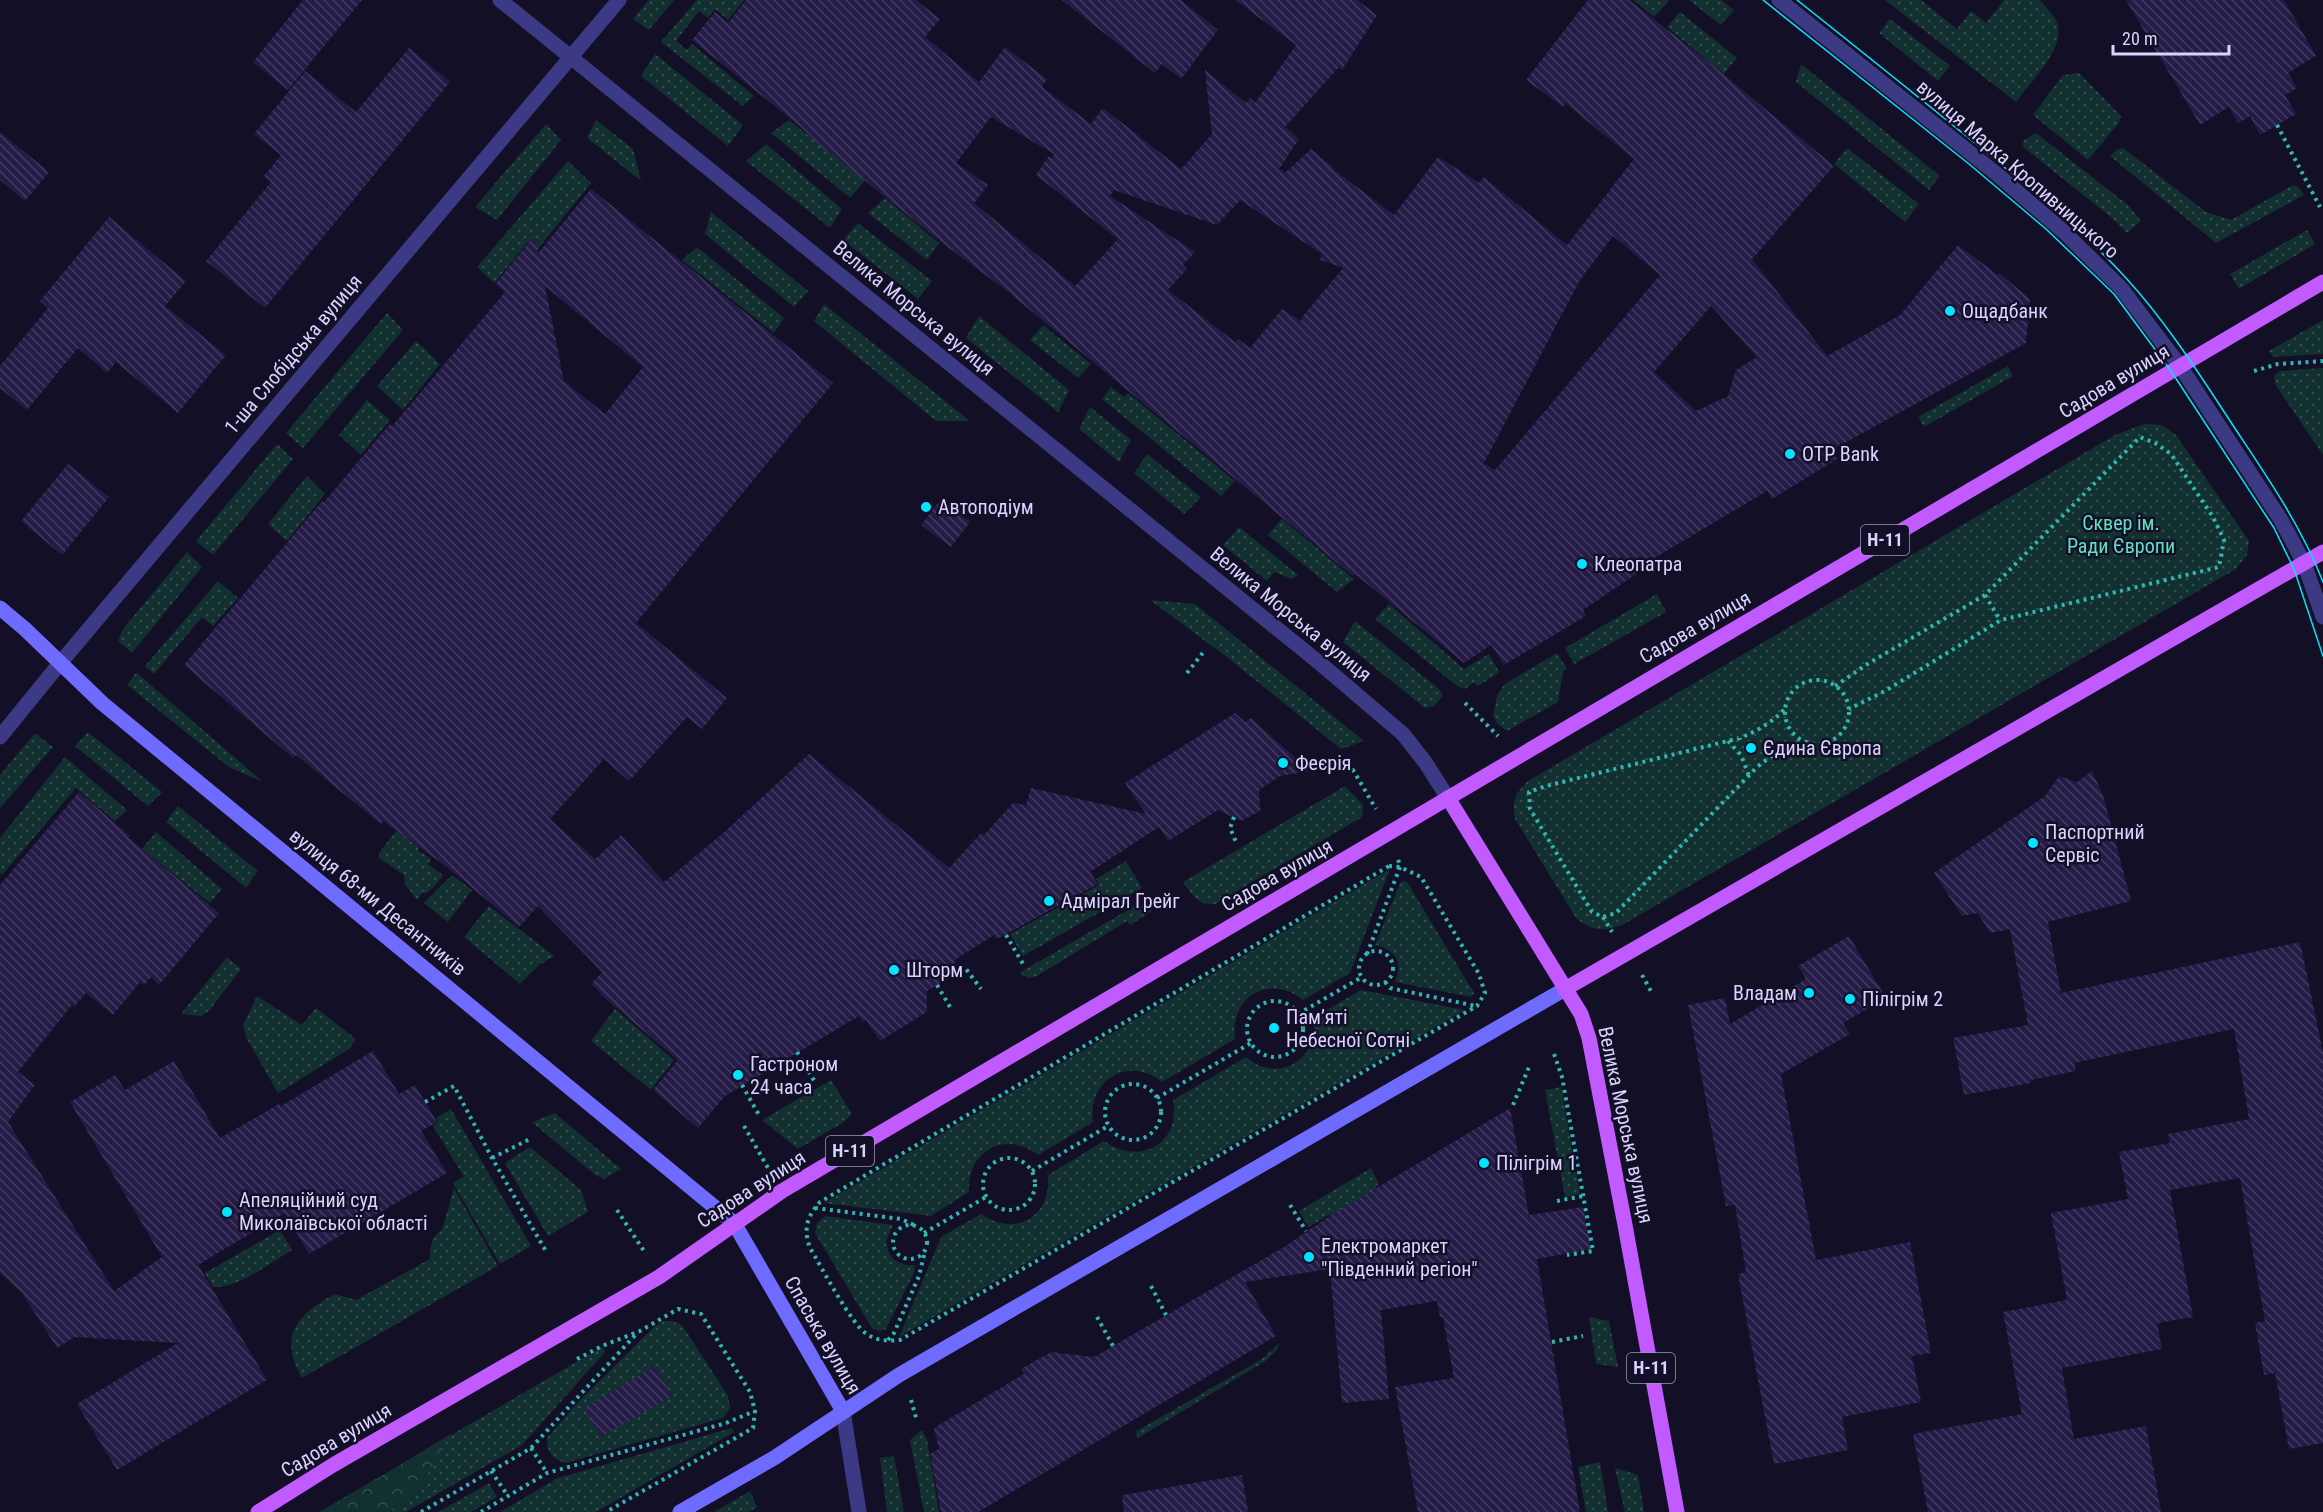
<svg xmlns="http://www.w3.org/2000/svg" width="2323" height="1512" font-family="'Roboto Condensed',sans-serif">
	<style>
		.grass { fill: url(#grass-dots) }
		.forest { fill: url(#forest-crowns) }
		.building { fill: url(#building-back-hatch); fill-rule: evenodd }
		.lines { fill: none; stroke-linecap: round; stroke-linejoin: round }
		.path { stroke: #2fb8b0; stroke-width: 4; stroke-dasharray: 3 4.5; stroke-linecap: butt }
		.minor { stroke: #3d3a85; stroke-width: 15 }
		.tertiary { stroke: #3d3a85; stroke-width: 15 }
		.secondary { stroke: #6f6bff; stroke-width: 15 }
		.primary { stroke: #c25bff; stroke-width: 15 }
		.tram { stroke: #00e5ff; stroke-width: 1.5 }
		.poi-dot { fill: #00e5ff; stroke: #130f26; stroke-width: 2 }
		.labels { text-anchor: middle; stroke-width: 5; stroke-linejoin: round; paint-order: stroke }
		.shield { fill: #130f26; stroke: #9e99be; stroke-width: 1.5 }
		.shield-label { font-size: 18px; font-weight: bold; fill: #d9d4ff }
		.street-label { font-size: 20px; fill: #d9d4ff; stroke: #130f26 }
		.poi-label { font-size: 20px; fill: #d9d4ff; stroke: #130f26; text-anchor: start }
		.park-label { font-size: 20px; fill: #5fe0c0; stroke: #130f26 }
	</style>
	<defs>
		<pattern id="grass-dots" width="8" height="8" patternUnits="userSpaceOnUse" patternTransform="scale(1.5)"><rect width="8" height="8" fill="#12302f"/><path d="M2 2h.1M6 6h.1" fill="none" stroke="#344d4e" stroke-width="1.8" stroke-linecap="round"/></pattern>
		<pattern id="forest-crowns" width="20" height="18" patternUnits="userSpaceOnUse" patternTransform="scale(1.5)"><rect width="20" height="18" fill="#12302f"/><path d="M2 6a3 3 0 1 1 6 0M12 15a3 3 0 1 1 6 0" fill="none" stroke="#344d4e"/></pattern>
		<pattern id="building-back-hatch" width="6" height="6" patternUnits="userSpaceOnUse" patternTransform="scale(1.5)"><rect width="6" height="6" fill="#241b47"/><path d="M-1 5l2 2M0 0l6 6M5-1l2 2" fill="none" stroke="#433b63"/></pattern>
	</defs>
	<rect width="100%" height="100%" fill="#130f26"/>
	<g class="grass">
		<path d="M649,0H674L649,30L633,19Z"/>
		<path d="M697,0H744L728,20L715,9L708,18L699,11L676,41L687,50L692,44L754,96L743,106L661,42Z"/>
		<path d="M1633,0H1668L1669,1L1654,17Z"/>
		<path d="M1689,0H1721L1734,10L1721,25Z"/>
		<path d="M1885,0H1921L1957,29L1971,11L1986,23L2004,0H2040C2045,7 2054,15 2057,22C2066,49 2031,81 2016,102Z"/>
		<path d="M1680,12L1737,58L1724,74L1667,27Z"/>
		<path d="M1890,19L1950,66L1938,81L1879,33Z"/>
		<path d="M655,54L743,125L728,146L641,76Z"/>
		<path d="M1801,64L1940,176L1929,190L1796,82Z"/>
		<path d="M2079,73L2121,116L2119,123L2088,160L2033,115L2063,75Z"/>
		<path d="M596,120L633,149L641,181L587,138Z"/>
		<path d="M789,120L865,180L850,198L771,133Z"/>
		<path d="M546,124L561,140L497,220L475,207Z"/>
		<path d="M2036,133L2129,206L2141,221L2127,233L2111,217L2022,146L2024,140Z"/>
		<path d="M766,144L842,209L830,228L746,161Z"/>
		<path d="M1847,148L1919,204L1905,222L1834,164Z"/>
		<path d="M2123,148L2206,212L2231,220L2293,185L2298,187L2304,195L2216,243L2110,156L2116,150Z"/>
		<path d="M568,161L591,183L537,250L528,242L494,283L477,267Z"/>
		<path d="M885,198L939,243L927,260L868,213Z"/>
		<path d="M711,212L808,291L794,307L705,234Z"/>
		<path d="M858,223L932,281L918,299L843,240Z"/>
		<path d="M2307,230L2315,244L2239,289L2230,274Z"/>
		<path d="M697,247L784,318L774,333L682,260Z"/>
		<path d="M824,304L970,421H936L814,321Z"/>
		<path d="M387,313L403,330L303,448L286,433Z"/>
		<path d="M979,316L1069,390L1058,412L966,338Z"/>
		<path d="M2323,320V354L2273,357L2269,351Z"/>
		<path d="M1043,325L1091,364L1078,378L1030,340Z"/>
		<path d="M416,341L440,364L403,410L377,386Z"/>
		<path d="M2008,366L2013,376L1924,427L1918,417Z"/>
		<path d="M2323,368V455L2275,384L2274,376L2280,371Z"/>
		<path d="M1111,387L1124,397L1128,393L1235,481L1221,496L1102,399Z"/>
		<path d="M367,400L390,420L361,455L339,435Z"/>
		<path d="M1090,407L1131,440L1119,462L1079,429Z"/>
		<path d="M2144,424L2162,425L2176,435L2249,541L2247,555L2236,569L1622,925C1601,931 1593,932 1576,918L1515,819C1512,801 1515,793 1528,781L2115,435Z"/>
		<path d="M277,444L293,459L213,555L196,541Z"/>
		<path d="M1147,454L1201,497L1184,514L1134,473Z"/>
		<path d="M307,476L325,494L287,541L268,524Z"/>
		<path d="M1282,519L1354,579L1337,592L1268,535Z"/>
		<path d="M1239,527L1298,575L1292,579L1274,572L1267,581L1223,545Z"/>
		<path d="M187,552L202,567L132,653L118,641L123,629Z"/>
		<path d="M218,581L238,598L213,626L202,617L154,674L145,666Z"/>
		<path d="M1657,594L1666,612L1574,664L1565,648Z"/>
		<path d="M1150,600L1195,604L1364,741L1341,749L1228,658Z"/>
		<path d="M1389,604L1464,669L1489,654L1499,672L1478,686L1474,682L1465,689L1457,686L1375,619Z"/>
		<path d="M1355,621L1439,689L1443,696L1434,706L1425,708L1343,642Z"/>
		<path d="M1557,653L1567,669L1563,671L1558,702L1507,731L1497,723L1493,716L1497,695L1505,684Z"/>
		<path d="M136,673H137L263,782L229,767L127,685Z"/>
		<path d="M88,732L162,792L148,806L75,746Z"/>
		<path d="M35,733L53,747L0,808V775Z"/>
		<path d="M65,757L127,810L115,821L76,788L2,875L0,873V838Z"/>
		<path d="M1345,786L1363,805L1362,817L1215,904C1198,906 1192,894 1183,882Z"/>
		<path d="M178,806L258,871L246,888L166,822Z"/>
		<path d="M396,831L419,847L418,850L431,859L428,864L443,875L435,886L426,893L423,892L417,900L405,884L404,875L379,858V853Z"/>
		<path d="M156,832L222,889L210,903L142,849Z"/>
		<path d="M1126,861L1142,888L1023,956L1010,934L1099,885L1096,879Z"/>
		<path d="M1390,869L1350,973L1303,1000C1270,973 1229,997 1235,1039L1162,1082C1129,1055 1087,1080 1093,1122L1038,1155C1005,1129 966,1152 969,1192L931,1216L824,1203Z"/>
		<path d="M452,875L472,890L448,922L424,903Z"/>
		<path d="M1403,881L1407,882L1474,993L1471,997L1395,982C1404,963 1395,949 1375,945L1400,883Z"/>
		<path d="M1147,899L1152,911L1130,925L1127,921L1037,976L1029,978L1019,973Z"/>
		<path d="M489,906L554,956L539,965L520,984L464,937Z"/>
		<path d="M227,957L241,969L209,1011L201,1016L181,1014Z"/>
		<path d="M1361,990L1465,1010L899,1337L941,1237L981,1214C1016,1238 1052,1216 1048,1175L1104,1141C1139,1166 1181,1145 1173,1100L1246,1057C1277,1085 1321,1059 1313,1018Z"/>
		<path d="M257,996L302,1025L316,1008L356,1039L349,1049L278,1093L246,1037L243,1025Z"/>
		<path d="M615,1009L674,1060L651,1090L591,1041Z"/>
		<path d="M831,1080L852,1114L844,1122L798,1149L762,1120Z"/>
		<path d="M1561,1087L1580,1194L1565,1197L1545,1090Z"/>
		<path d="M451,1109L531,1246L500,1264L453,1183L464,1177L433,1126L438,1122L436,1118Z"/>
		<path d="M555,1113L621,1169L604,1179L595,1175L532,1122Z"/>
		<path d="M530,1147L581,1190L588,1212L548,1236L505,1163Z"/>
		<path d="M1371,1168L1379,1184L1376,1186L1378,1199L1367,1206L1327,1216L1309,1227L1299,1211Z"/>
		<path d="M454,1188L498,1266L302,1378C278,1336 297,1314 335,1294L356,1300L430,1259C431,1245 430,1238 442,1230Z"/>
		<path d="M825,1216L893,1225L886,1241C888,1258 897,1266 915,1265L914,1273L886,1329L880,1331L872,1328L815,1233L817,1223Z"/>
		<path d="M280,1230L292,1250C271,1262 238,1289 213,1287L205,1273Z"/>
		<path d="M1589,1317L1609,1321L1618,1367L1596,1364Z"/>
		<path d="M664,1321H672L682,1325L728,1396L730,1408L723,1418L565,1463C551,1457 547,1453 547,1438L577,1403L654,1327Z"/>
		<path d="M1280,1343L1276,1351L1264,1362L1138,1438L1135,1432L1262,1359Z"/>
		<path d="M602,1347L605,1352L522,1445L406,1512H319Z"/>
		<path d="M732,1428L734,1432L596,1512H500L558,1478Z"/>
		<path d="M922,1430L927,1440L939,1512H924L910,1440Z"/>
		<path d="M894,1456L904,1512H887L880,1458Z"/>
		<path d="M1600,1462L1608,1512H1586L1578,1467Z"/>
		<path d="M1615,1468L1638,1475L1644,1512H1625Z"/>
		<path d="M489,1483L497,1497L471,1512H438Z"/>
		<path d="M750,1491L757,1507L749,1512H714Z"/>
	</g>
	<path class="forest" d="M452,1433C442,1449 416,1498 403,1507C390,1512 341,1512 324,1512Z"/>
	<g class="building">
		<path d="M303,0H362L288,90L253,62Z"/>
		<path d="M746,0H916L940,19L925,37L979,82L1005,47L1047,79L1042,87L1091,124L1103,108L1181,169L1212,134L1205,70L1246,103L1250,98L1255,103L1296,45L1235,0H1357L1377,15L1342,70L1339,67L1285,127L1299,139L1279,169L1285,173L1311,149L1334,168L1333,169L1394,215L1438,157L1479,183L1484,177L1567,245L1634,159L1565,103L1563,107L1526,80L1588,0H1629L1710,63L1834,166L1752,259L1827,356L1900,315L1958,245L1998,275L1999,273L2030,299L2026,343L1832,450L1837,459L1772,499L1767,491L1636,569L1639,572L1583,610L1586,616L1504,665L1491,645L1464,663L1355,574L1353,576L1007,291L941,242L843,163L827,152L802,128L692,40L715,12L728,23ZM991,117L1054,154L1052,158L1049,156L1036,175L1118,239L1075,286L974,203L988,185L956,163ZM1114,190L1217,225L1240,200L1322,254L1320,260L1343,268L1303,316L1301,321L1282,309L1250,348L1238,339L1235,342L1168,290L1187,269L1183,265L1195,252L1110,196ZM1613,236L1660,275L1495,470L1484,463L1580,280ZM1711,306L1757,357L1736,370L1728,396L1696,411L1654,372Z"/>
		<path d="M1062,0H1181L1218,30L1181,79L1162,64L1155,73Z"/>
		<path d="M2126,0H2284L2316,56L2288,73L2297,88L2285,95L2296,114L2260,135L2250,116L2238,123L2229,107L2200,125Z"/>
		<path d="M409,48L450,82L265,308L206,261L271,182L264,176L281,155L254,134L305,71L356,112Z"/>
		<path d="M0,132L49,172L25,201L0,180Z"/>
		<path d="M591,189L833,383L636,623L727,698L702,729L687,717L629,781L604,759L550,819L595,859L621,835L664,882L721,835L809,754L949,868L981,833L984,835L1013,803L1026,805L1031,788L1146,814L1125,783L1235,713L1245,722L1251,718L1310,771L1280,776L1259,790L1260,811L1241,821L1218,810L1168,841L1159,827L1090,872L1098,884L997,939L994,935L956,959L950,977L927,991V1012L880,1041L866,1020L863,1022L859,1016L725,1096L698,1128L653,1090L678,1060L600,994L601,993L591,984L602,972L538,906L519,927L447,867L383,821L381,824L296,755L293,758L184,665L322,501L324,502L390,424L392,426L416,398L505,292L495,284L534,236L538,253ZM545,286L643,367L605,414L564,381Z"/>
		<path d="M109,217L186,281L165,306L226,355L178,413L116,362L107,373L78,348L27,410L0,388V366L48,308L40,301Z"/>
		<path d="M68,464L109,497L62,555L21,521Z"/>
		<path d="M941,499L970,522L951,547L921,525Z"/>
		<path d="M2092,771L2103,795L2131,901L2048,922L2061,993L2300,942L2323,1052V1443L2289,1449L2275,1373L2264,1375L2255,1323L2265,1321L2240,1178L2170,1190L2193,1317L2157,1323L2162,1349L2062,1368L2074,1439L2146,1426L2161,1512H1928L1913,1434L2022,1414L2003,1312L2067,1300L2051,1213L2128,1199L2119,1152L2170,1143L2168,1134L2249,1119L2234,1029L2074,1063L2076,1071L2031,1080V1083L1964,1095L1953,1038L2028,1025L2010,929L1990,933L1978,913L1962,916L1934,873L2045,796L2059,776L2077,782Z"/>
		<path d="M79,792L130,836L129,838L219,913L159,985L151,977L144,985L140,982L113,1015L86,993L74,1007L72,1005L18,1072L35,1085L8,1122L114,1291L162,1257L70,1102L115,1075L125,1090L174,1061L220,1138L279,1104L281,1106L373,1051L399,1094L415,1085L425,1102L437,1122L421,1131L447,1173L309,1254L285,1213L198,1265L267,1380L117,1470L77,1404L178,1343L75,1337L57,1348L22,1293L0,1273V885Z"/>
		<path d="M1849,936L1886,998L1843,1023L1850,1034L1781,1074L1816,1260L1910,1242L1931,1353L1912,1356L1921,1402L1842,1417L1848,1450L1774,1464L1738,1274L1746,1272L1735,1205L1726,1206L1688,1005L1725,998L1730,1024L1806,979L1798,966Z"/>
		<path d="M1510,1108L1529,1215L1583,1207L1591,1249L1537,1259L1580,1512H1418L1395,1387L1454,1378L1443,1317L1440,1318L1437,1301L1381,1310L1389,1399L1342,1403L1330,1269L1245,1282L1276,1336L978,1512H941L930,1454L939,1449L934,1428L1024,1374L1021,1369L1051,1352L1094,1357L1284,1247L1330,1216Z"/>
		<path d="M655,1366L672,1396L601,1437L584,1408Z"/>
		<path d="M1242,1475L1248,1512H1124L1122,1495Z"/>
	</g>
	<g class="lines">
		<g class="path">
			<path d="M2277,125L2320,207"/>
			<path d="M2254,371L2278,364L2323,361"/>
			<path d="M1985,595L2000,620"/>
			<path d="M1187,673L1205,650"/>
			<circle cx="1817" cy="712" r="32"/>
			<path d="M1835,686L1869,663L1985,595L2140,437L2155,443L2171,454L2213,517L2224,540L2219,567L2001,620L1885,691L1849,709"/>
			<path d="M1465,703L1498,736"/>
			<path d="M1784,710C1771,723 1757,731 1740,738L1546,786L1529,792L1530,809L1592,912L1603,917L1616,913L1757,767C1772,755 1785,747 1802,741"/>
			<path d="M1728,741L1741,755L1749,776"/>
			<path d="M1300,765L1353,770L1376,809"/>
			<path d="M1234,817L1230,828L1236,842"/>
			<path d="M1389,866L1400,867L1421,877L1479,974L1485,993L1477,1006L900,1340C889,1341 878,1341 868,1335C852,1326 821,1266 810,1248C803,1229 807,1216 820,1202Z"/>
			<path d="M1603,917L1612,932"/>
			<path d="M1006,935L1023,964"/>
			<circle cx="1376" cy="968" r="17"/>
			<path d="M1367,954L1400,867L1398,859"/>
			<path d="M952,966L966,969L981,989"/>
			<path d="M1642,975L1652,993"/>
			<path d="M1385,982L1390,988L1476,1006"/>
			<path d="M937,985L950,1007"/>
			<circle cx="1275" cy="1029" r="28"/>
			<path d="M1298,1014L1362,977"/>
			<path d="M797,1052L816,1084"/>
			<path d="M1554,1054L1562,1077L1593,1251L1567,1255"/>
			<circle cx="1133" cy="1112" r="28"/>
			<path d="M742,1085L759,1115"/>
			<path d="M1157,1098L1251,1043"/>
			<path d="M425,1102L454,1086L492,1158L547,1253"/>
			<path d="M1513,1105L1529,1067"/>
			<path d="M744,1126L768,1168"/>
			<circle cx="1009" cy="1184" r="26"/>
			<path d="M492,1158L532,1138"/>
			<path d="M1032,1171L1108,1126"/>
			<path d="M1557,1201L1584,1196"/>
			<path d="M1290,1205L1306,1231"/>
			<path d="M815,1208L901,1219L914,1225"/>
			<path d="M617,1210L646,1254"/>
			<circle cx="910" cy="1242" r="17"/>
			<path d="M924,1233L986,1197"/>
			<path d="M1151,1286L1166,1315"/>
			<path d="M1097,1317L1113,1346"/>
			<path d="M888,1340L894,1333L919,1276L925,1251"/>
			<path d="M1552,1342L1583,1336"/>
			<path d="M577,1359L602,1346L640,1331L678,1309L701,1314L750,1392L755,1411L753,1428L606,1512"/>
			<path d="M911,1400L917,1421"/>
			<path d="M531,1448L547,1473"/>
			<path d="M491,1471L508,1496"/>
			<path d="M421,1512L531,1448L637,1333"/>
			<path d="M481,1512L547,1473L726,1423L755,1411"/>
		</g>
		<g class="minor">
			<path d="M1779,0L1998,175L2064,232L2121,288L2180,366L2281,520L2304,563L2323,617"/>
			<path d="M0,737L61,662L619,0"/>
			<path d="M843,1411L859,1512"/>
		</g>
		<path class="tertiary" d="M500,0L1322,665L1403,734L1425,762L1448,798"/>
		<g class="secondary">
			<path d="M0,608L25,629L102,703L734,1223L843,1411"/>
			<path d="M680,1512L774,1458L899,1375L1565,989"/>
		</g>
		<g class="primary">
			<path d="M1448,798L1581,1014L1589,1038L1625,1225L1677,1512"/>
			<path d="M1565,989L2323,552"/>
			<path d="M258,1512L333,1465L659,1277L782,1191L2323,282"/>
		</g>
		<g class="tram">
			<path d="M1763,0L1969,164L2046,229L2114,294L2171,371L2274,528L2294,569L2323,656"/>
			<path d="M1797,0C1861,51 1925,102 1988,154C2037,194 2084,232 2126,278C2169,325 2203,380 2238,433C2270,481 2302,528 2323,582"/>
		</g>
	</g>
	<g class="poi-dot">
		<circle cx="1950" cy="311" r="6"/>
		<circle cx="1790" cy="454" r="6"/>
		<circle cx="926" cy="507" r="6"/>
		<circle cx="1582" cy="564" r="6"/>
		<circle cx="1751" cy="748" r="6"/>
		<circle cx="1283" cy="763" r="6"/>
		<circle cx="2033" cy="843" r="6"/>
		<circle cx="1049" cy="901" r="6"/>
		<circle cx="894" cy="970" r="6"/>
		<circle cx="1809" cy="993" r="6"/>
		<circle cx="1850" cy="999" r="6"/>
		<circle cx="1274" cy="1028" r="6"/>
		<circle cx="738" cy="1075" r="6"/>
		<circle cx="1484" cy="1163" r="6"/>
		<circle cx="227" cy="1212" r="6"/>
		<circle cx="1309" cy="1257" r="6"/>
	</g>
	<g class="labels">
		<g class="shield">
			<rect x="1861" y="525" width="48" height="30" rx="4.5"/>
			<rect x="826" y="1136" width="48" height="30" rx="4.5"/>
			<rect x="1627" y="1353" width="48" height="30" rx="4.5"/>
		</g>
		<g class="shield-label">
			<text x="1885" y="546">Н-11</text>
			<text x="850" y="1157">Н-11</text>
			<text x="1651" y="1374">Н-11</text>
		</g>
		<g class="street-label">
			<text transform="translate(2018 169) rotate(41)" y="7">вулиця Марка Кропивницького</text>
			<text transform="translate(914 308) rotate(39)" y="7">Велика Морська вулиця</text>
			<text transform="translate(293 354) rotate(-50)" y="7">1-ша Слобідська вулиця</text>
			<text transform="translate(2114 381) rotate(-31)" y="7">Садова вулиця</text>
			<text transform="translate(1291 614) rotate(39)" y="7">Велика Морська вулиця</text>
			<text transform="translate(1695 627) rotate(-30)" y="7">Садова вулиця</text>
			<text transform="translate(1277 875) rotate(-30)" y="7">Садова вулиця</text>
			<text transform="translate(378 902) rotate(39)" y="7">вулиця 68-ми Десантників</text>
			<text transform="translate(1626 1125) rotate(78)" y="7">Велика Морська вулиця</text>
			<text transform="translate(751 1189) rotate(-33)" y="7">Садова вулиця</text>
			<text transform="translate(823 1335) rotate(60)" y="7">Спаська вулиця</text>
			<text transform="translate(336 1440) rotate(-31)" y="7">Садова вулиця</text>
		</g>
		<g class="poi-label">
			<text x="1962" y="318">Ощадбанк</text>
			<text x="1802" y="461">OTP Bank</text>
			<text x="938" y="514">Автоподіум</text>
			<text x="1594" y="571">Клеопатра</text>
			<text x="1763" y="755">Єдина Європа</text>
			<text x="1295" y="770">Феєрія</text>
			<text x="2045" y="839">Паспортний<tspan x="2045" dy="23">Сервіс</tspan></text>
			<text x="1061" y="908">Адмірал Грейг</text>
			<text x="906" y="977">Шторм</text>
			<text x="1797" y="1000" text-anchor="end">Владам</text>
			<text x="1862" y="1006">Пілігрім 2</text>
			<text x="1286" y="1024">Пам’яті<tspan x="1286" dy="23">Небесної Сотні</tspan></text>
			<text x="750" y="1071">Гастроном<tspan x="750" dy="23">24 часа</tspan></text>
			<text x="1496" y="1170">Пілігрім 1</text>
			<text x="239" y="1207">Апеляційний суд<tspan x="239" dy="23">Миколаївської області</tspan></text>
			<text x="1321" y="1253">Електромаркет<tspan x="1321" dy="23">"Південний регіон"</tspan></text>
		</g>
		<g class="park-label">
			<text x="2121" y="530">Сквер ім.<tspan x="2121" dy="23">Ради Європи</tspan></text>
		</g>
	</g>
	<path d="M2113 45v9h116v-9" fill="none" stroke="#d9d4ff" stroke-width="3"/>
	<text x="2122" y="45" font-size="18" fill="#d9d4ff" stroke="#130f26" stroke-width="4.5" paint-order="stroke">20 m</text>
</svg>
